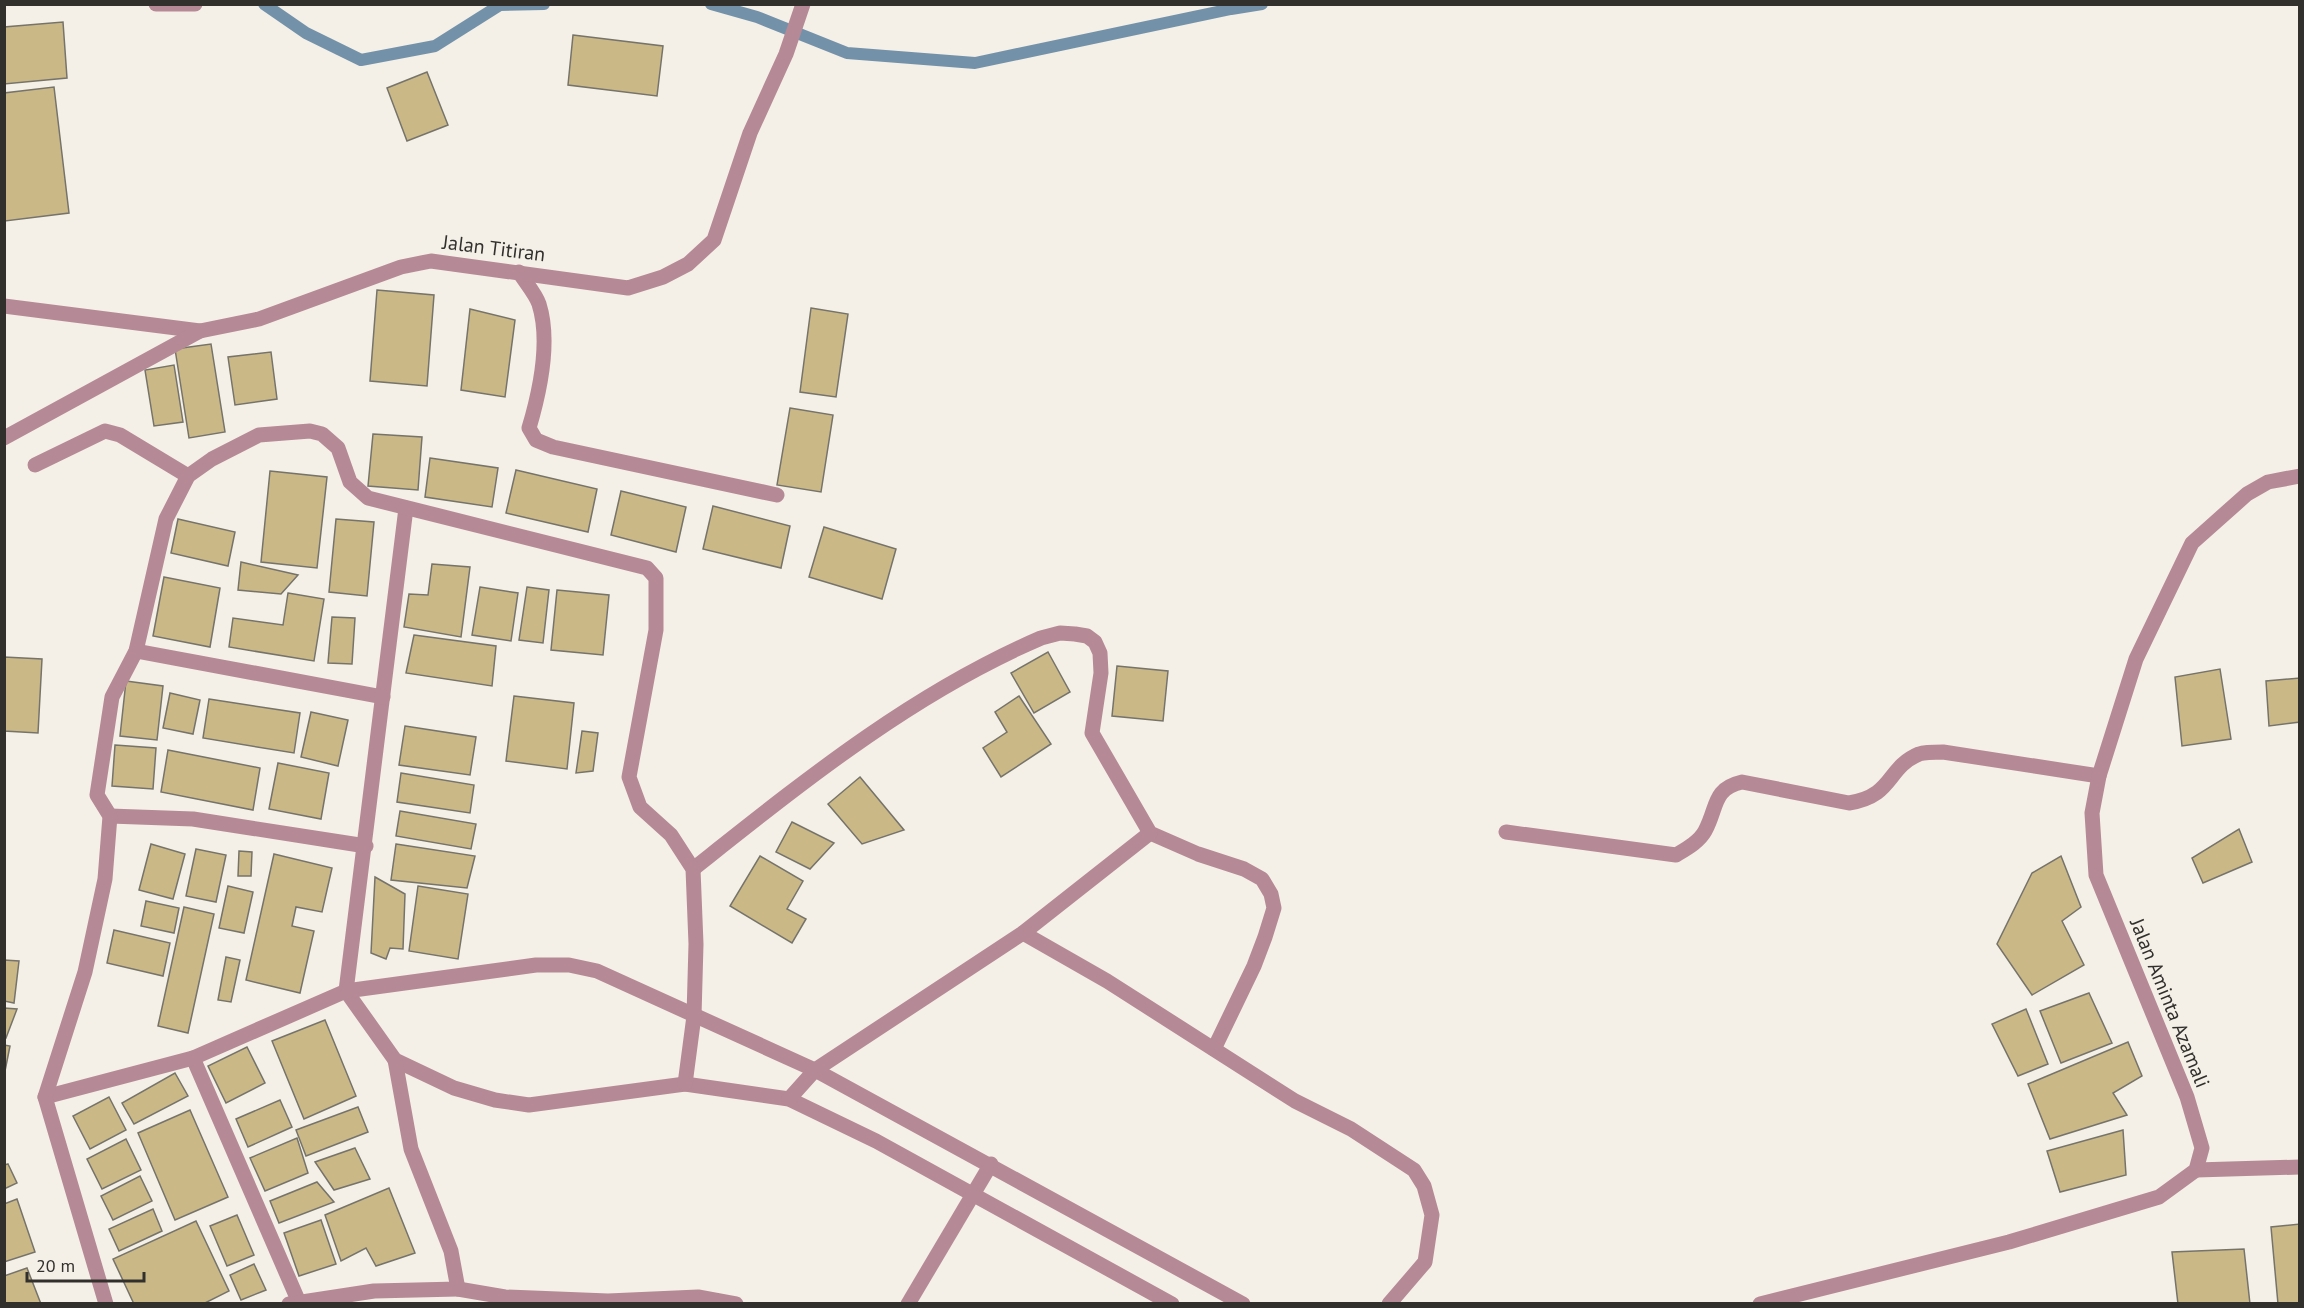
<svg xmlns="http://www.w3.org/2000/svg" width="2304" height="1308" font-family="'PT Sans',sans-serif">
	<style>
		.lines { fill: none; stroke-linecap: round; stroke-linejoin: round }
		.stream { stroke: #7392aa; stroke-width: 12 }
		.building { fill: #cab987; stroke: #76736b; stroke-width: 1.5 }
		.minor { stroke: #b68996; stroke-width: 15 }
		.labels { text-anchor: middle; stroke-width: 6; stroke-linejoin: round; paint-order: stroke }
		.street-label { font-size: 20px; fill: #32302d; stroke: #f4f0e7 }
	</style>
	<rect width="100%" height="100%" fill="#f4f0e7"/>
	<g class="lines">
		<g class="stream">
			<path d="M264,4L306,33L361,60L435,46L500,5L544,4"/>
			<path d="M711,4L757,17L847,53L975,63L1231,9L1262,4"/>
		</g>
	</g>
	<g class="building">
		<path d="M63,22L67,78L4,84V27Z"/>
		<path d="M573,35L663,46L657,96L568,85Z"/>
		<path d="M427,72L448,125L407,141L387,88Z"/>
		<path d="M54,87L69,213L5,221L4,93Z"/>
		<path d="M377,290L434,295L427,386L370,381Z"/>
		<path d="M811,308L848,314L836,397L800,392Z"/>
		<path d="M470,309L515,320L505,397L461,390Z"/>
		<path d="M211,344L225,432L189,438L175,349Z"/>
		<path d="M271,352L277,399L235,405L228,357Z"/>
		<path d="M174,365L183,422L154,426L145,370Z"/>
		<path d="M790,408L833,415L821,492L777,485Z"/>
		<path d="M373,434L422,437L418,490L368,486Z"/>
		<path d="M430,458L498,468L492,507L425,497Z"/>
		<path d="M516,470L597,489L588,532L506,513Z"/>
		<path d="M270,471L327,477L317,568L261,562Z"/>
		<path d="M621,491L686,507L676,552L611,535Z"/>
		<path d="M713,506L790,526L781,568L703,549Z"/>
		<path d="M178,519L235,532L228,566L171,553Z"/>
		<path d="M336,519L374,522L367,596L329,592Z"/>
		<path d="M824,527L896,549L882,599L809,577Z"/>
		<path d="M241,562L298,575L281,594L238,590Z"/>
		<path d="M432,564L470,567L461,637L404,627L409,594L428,595Z"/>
		<path d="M164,577L220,588L210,647L153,636Z"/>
		<path d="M480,587L518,593L511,641L472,635Z"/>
		<path d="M527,587L549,590L543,643L519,640Z"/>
		<path d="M557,590L609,595L603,655L551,650Z"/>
		<path d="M288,593L324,599L314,661L229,647L233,618L283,625Z"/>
		<path d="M332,617L355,618L352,664L328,663Z"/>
		<path d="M414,635L496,646L492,686L406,673Z"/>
		<path d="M1048,652L1070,692L1034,713L1011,673Z"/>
		<path d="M4,657L42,659L38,733L4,731Z"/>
		<path d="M1117,666L1168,671L1163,721L1112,716Z"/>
		<path d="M2220,669L2231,739L2182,746L2175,677Z"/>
		<path d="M2300,678V722L2269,726L2266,681Z"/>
		<path d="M126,681L163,686L157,740L120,736Z"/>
		<path d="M170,693L200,700L193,734L163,728Z"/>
		<path d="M514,696L574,703L567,769L506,761Z"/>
		<path d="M1019,696L1051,744L1001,777L983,748L1007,732L995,712Z"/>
		<path d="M209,699L300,713L294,753L203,738Z"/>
		<path d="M311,712L348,720L338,766L301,757Z"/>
		<path d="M405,726L476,737L470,775L399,765Z"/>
		<path d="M582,731L598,733L593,771L576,773Z"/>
		<path d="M115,745L156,748L153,789L112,786Z"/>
		<path d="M168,750L260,768L253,810L161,792Z"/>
		<path d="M278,763L329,773L321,819L269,809Z"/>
		<path d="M401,773L474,785L470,813L397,802Z"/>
		<path d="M860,777L904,830L862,844L828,804Z"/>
		<path d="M400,811L476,824L471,849L396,836Z"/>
		<path d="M792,822L834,843L810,869L776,852Z"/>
		<path d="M2239,829L2252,862L2203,883L2192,858Z"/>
		<path d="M151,844L185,854L173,899L139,890Z"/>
		<path d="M396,844L475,856L467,888L391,880Z"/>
		<path d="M196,849L226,855L216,902L186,896Z"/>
		<path d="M239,851L252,852L251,876H238Z"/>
		<path d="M274,854L332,868L322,912L296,907L292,926L314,931L300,993L246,980Z"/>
		<path d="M760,856L803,881L787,909L806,919L792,943L730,906Z"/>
		<path d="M2061,856L2081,907L2062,921L2084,965L2032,995L1997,944L2032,873Z"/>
		<path d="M375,877L405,894L403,949L390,948L386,959L371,953Z"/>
		<path d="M228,886L253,892L244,933L219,928Z"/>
		<path d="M418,886L468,894L458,959L409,951Z"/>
		<path d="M146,901L179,908L174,933L141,926Z"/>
		<path d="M184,907L214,914L188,1033L158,1026Z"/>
		<path d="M114,930L170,943L163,976L107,963Z"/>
		<path d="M226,957L240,960L231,1002L218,1000Z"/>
		<path d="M4,960L19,961L14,1003L4,1001Z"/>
		<path d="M2089,993L2112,1043L2061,1063L2040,1011Z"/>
		<path d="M4,1008L17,1009L6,1038L4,1037Z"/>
		<path d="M2026,1009L2048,1064L2018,1076L1992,1024Z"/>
		<path d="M325,1020L356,1096L304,1119L272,1041Z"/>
		<path d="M2128,1042L2142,1076L2113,1093L2127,1115L2050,1139L2028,1084Z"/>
		<path d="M4,1045L10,1046L4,1076Z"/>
		<path d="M247,1047L265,1083L226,1103L208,1066Z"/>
		<path d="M175,1073L188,1096L134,1124L122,1103Z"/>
		<path d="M109,1097L126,1130L90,1149L73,1116Z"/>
		<path d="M280,1100L292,1127L248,1147L236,1119Z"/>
		<path d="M358,1107L368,1132L306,1156L296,1130Z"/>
		<path d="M190,1110L228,1197L175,1220L138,1133Z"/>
		<path d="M2123,1130L2126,1175L2060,1192L2047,1151Z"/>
		<path d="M297,1138L308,1173L265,1191L250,1158Z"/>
		<path d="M126,1139L141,1170L102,1189L87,1159Z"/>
		<path d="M355,1148L370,1179L334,1190L315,1162Z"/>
		<path d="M8,1164L17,1183L4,1189V1165Z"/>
		<path d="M140,1176L152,1201L113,1220L101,1196Z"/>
		<path d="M317,1182L334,1202L279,1223L270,1201Z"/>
		<path d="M389,1188L415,1253L376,1266L366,1248L341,1261L325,1215Z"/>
		<path d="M17,1199L35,1252L4,1262V1204Z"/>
		<path d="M153,1209L162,1231L119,1251L109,1229Z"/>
		<path d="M237,1215L254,1255L227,1266L210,1226Z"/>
		<path d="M321,1220L336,1264L299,1276L284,1233Z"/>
		<path d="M196,1221L229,1291L203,1304H134L113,1259Z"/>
		<path d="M2300,1224V1304H2278L2271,1227Z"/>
		<path d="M2244,1249L2250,1304H2178L2172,1252Z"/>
		<path d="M254,1264L266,1290L241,1300L230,1275Z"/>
		<path d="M27,1268L41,1304H4V1276Z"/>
	</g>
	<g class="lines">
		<g class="minor">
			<path d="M156,4H195"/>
			<path d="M519,272C525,282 535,293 539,304C551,342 540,391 529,428L536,440L553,447L777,495"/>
			<path d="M4,306L200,331"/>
			<path d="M4,438L200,331L259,319L401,267L431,261L628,288L663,277L688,264L714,240L750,133L786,54L803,4"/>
			<path d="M35,465L105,431L120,435L188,476"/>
			<path d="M406,508L346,991L395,1060L454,1088L495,1100L529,1105L685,1084L789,1099L876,1141L1172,1304"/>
			<path d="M136,651L383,697"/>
			<path d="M110,816L193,819L366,846"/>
			<path d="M1506,832L1676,855C1686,849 1699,842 1705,831C1718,807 1712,789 1742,782L1849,803C1894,796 1886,768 1919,754C1925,752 1935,752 1943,752L2099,776"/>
			<path d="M693,869C803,782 911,694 1041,638L1060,633L1075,634L1087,636L1095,642L1100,653L1101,673L1092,733L1150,833L1198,854L1244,869L1262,879L1271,894L1274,908L1265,937L1254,966L1214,1049"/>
			<path d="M1023,933L1107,981L1295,1101L1351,1129L1414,1170L1424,1186L1432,1215L1425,1262L1389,1304"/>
			<path d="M193,1058L298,1300"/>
			<path d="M45,1097L193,1058L346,991L536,965H569L597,971L815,1070L1243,1304"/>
			<path d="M789,1099L815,1070L1023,933L1150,833"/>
			<path d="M2196,1170L2300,1167"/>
			<path d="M458,1289L505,1297L608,1301L698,1297L736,1304"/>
			<path d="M106,1304L45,1097L85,972L105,879L110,816L97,795L112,697L136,651L166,519L188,476L212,459L259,435L310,431L322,434L338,448L350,482L368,498L647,568L656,578V630L629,777L640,807L671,835L693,869L696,944L694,1016L685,1084"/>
			<path d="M289,1304L374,1291L458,1289L451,1251L411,1149L395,1060"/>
			<path d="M908,1304L991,1164"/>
			<path d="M1760,1304L2009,1242L2159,1197L2196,1170L2202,1148L2187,1097L2096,875L2092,813L2099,776L2136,659L2192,543L2247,494L2268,482L2300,476"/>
		</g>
	</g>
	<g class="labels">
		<g class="street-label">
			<text transform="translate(494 248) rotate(7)" y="7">Jalan Titiran</text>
			<text transform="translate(2170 1003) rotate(68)" y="7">Jalan Aminta Azamali</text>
		</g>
	</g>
	<rect width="2304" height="1308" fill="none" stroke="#32302d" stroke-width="12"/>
	<path d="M27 1272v9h117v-9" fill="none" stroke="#32302d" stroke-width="3"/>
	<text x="36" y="1272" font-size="18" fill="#32302d" stroke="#f4f0e7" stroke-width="4.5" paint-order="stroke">20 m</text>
</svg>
